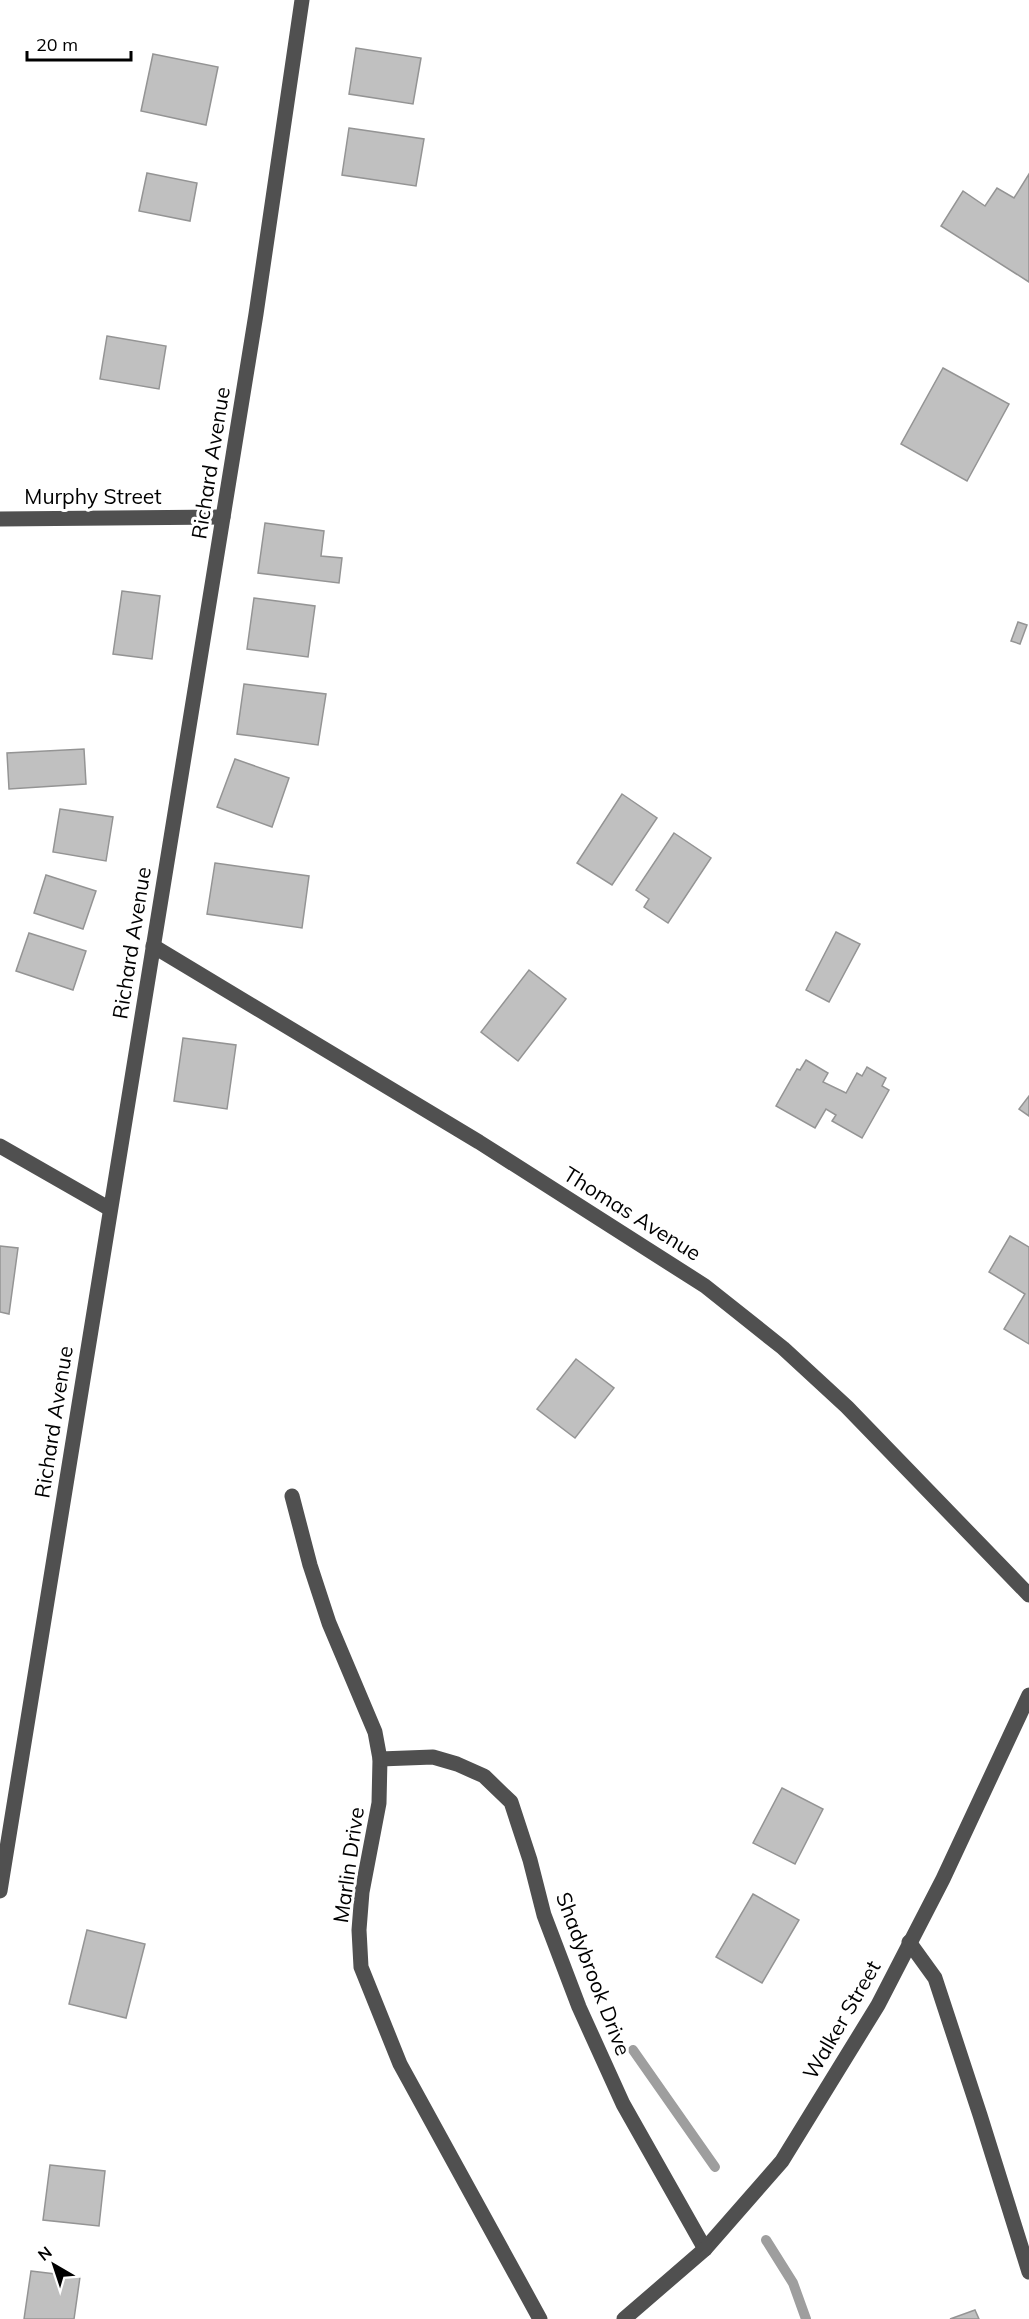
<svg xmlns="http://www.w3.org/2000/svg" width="1029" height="2319" font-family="Mulish,sans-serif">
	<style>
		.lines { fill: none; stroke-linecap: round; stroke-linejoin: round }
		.stream { stroke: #9e9e9e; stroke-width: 10 }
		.building { fill: #c0c0c0; stroke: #949494; stroke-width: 1.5 }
		.minor { stroke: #505050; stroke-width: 15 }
		.labels { text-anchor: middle; stroke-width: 6; stroke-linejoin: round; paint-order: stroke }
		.street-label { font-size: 21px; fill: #000; stroke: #fff }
	</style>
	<rect width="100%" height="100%" fill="#fff"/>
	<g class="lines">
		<g class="stream">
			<path d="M633,2050L715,2167"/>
			<path d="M766,2240L793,2283L806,2319"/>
		</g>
	</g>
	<g class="building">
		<path d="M356,48L421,58L413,104L349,94Z"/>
		<path d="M153,54L218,67L206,125L141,111Z"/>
		<path d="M349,128L424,139L416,186L342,175Z"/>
		<path d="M147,173L197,183L190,221L139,211Z"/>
		<path d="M1029,174V282L941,226L963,191L985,206L997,188L1014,198Z"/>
		<path d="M107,336L166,346L159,389L100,379Z"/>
		<path d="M943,368L1009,404L967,481L901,444Z"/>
		<path d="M265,523L324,531L321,556L342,558L339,583L258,573Z"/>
		<path d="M122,591L160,596L152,659L113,654Z"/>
		<path d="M254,598L315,606L308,657L247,649Z"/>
		<path d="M1018,622L1027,625L1020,644L1011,641Z"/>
		<path d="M244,684L326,694L318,745L237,734Z"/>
		<path d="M84,749L86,784L9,789L7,753Z"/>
		<path d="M235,759L289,778L272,827L217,807Z"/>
		<path d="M622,794L657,818L612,885L577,863Z"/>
		<path d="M60,809L113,817L106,861L53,852Z"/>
		<path d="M674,833L711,858L668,923L644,907L649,899L636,890Z"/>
		<path d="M215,863L309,876L302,928L207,914Z"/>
		<path d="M46,875L96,891L83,929L34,913Z"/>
		<path d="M836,932L860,944L829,1002L806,990Z"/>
		<path d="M29,933L86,951L73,990L16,971Z"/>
		<path d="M529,970L566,999L518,1061L481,1032Z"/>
		<path d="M183,1038L236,1045L227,1109L174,1101Z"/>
		<path d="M806,1060L828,1073L823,1082L846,1093L857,1073L862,1076L867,1067L886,1078L882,1086L889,1090L862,1138L832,1121L836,1115L826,1109L815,1128L776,1106L797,1069L800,1070Z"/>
		<path d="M1029,1096V1116L1019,1109Z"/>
		<path d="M1010,1236L1029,1247V1344L1004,1329L1025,1294L989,1272Z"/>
		<path d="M0,1246L18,1248L9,1314L0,1312Z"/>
		<path d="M576,1359L614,1388L575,1438L537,1409Z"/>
		<path d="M782,1788L823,1809L795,1864L753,1843Z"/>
		<path d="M753,1894L799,1920L762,1983L716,1957Z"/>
		<path d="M87,1930L145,1944L126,2018L69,2004Z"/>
		<path d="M50,2165L105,2171L99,2226L43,2220Z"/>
		<path d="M31,2271L80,2277L74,2319H24Z"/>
		<path d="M975,2310L979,2319H950Z"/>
	</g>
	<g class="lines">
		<g class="minor">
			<path d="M0,519L223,517"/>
			<path d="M153,946L479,1142L705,1286L783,1348L847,1407L1029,1595"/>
			<path d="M0,1146L110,1209"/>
			<path d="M292,1496L310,1565L329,1623L375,1732L380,1759L379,1803L362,1892L359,1930L361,1967L400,2064L540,2319"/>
			<path d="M380,1759L433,1757L457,1764L484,1776L511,1802L530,1860L544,1915L579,2007L623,2104L705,2249"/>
			<path d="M0,1891L256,314L302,0"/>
			<path d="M909,1942L935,1978L980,2115L1029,2272"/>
			<path d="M624,2319L705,2249L782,2161L878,2005L943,1879L1029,1695"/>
		</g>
	</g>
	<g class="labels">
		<g class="street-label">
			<text transform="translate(211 463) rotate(-81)" y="7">Richard Avenue</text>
			<text x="93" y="504">Murphy Street</text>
			<text transform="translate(132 943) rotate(-81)" y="7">Richard Avenue</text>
			<text transform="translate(632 1214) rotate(32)" y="7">Thomas Avenue</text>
			<text transform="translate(54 1422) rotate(-81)" y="7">Richard Avenue</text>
			<text transform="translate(349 1865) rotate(-82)" y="7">Marlin Drive</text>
			<text transform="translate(593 1974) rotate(69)" y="7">Shadybrook Drive</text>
			<text transform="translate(842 2020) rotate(-60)" y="7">Walker Street</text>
		</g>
	</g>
	<g transform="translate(54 2265) rotate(321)" stroke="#ffffff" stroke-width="4.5" paint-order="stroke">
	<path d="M0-4.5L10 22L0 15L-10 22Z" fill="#000000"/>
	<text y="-9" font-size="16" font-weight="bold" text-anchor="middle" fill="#000000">N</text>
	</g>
	<path d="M27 51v9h104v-9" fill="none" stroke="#000000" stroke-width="3"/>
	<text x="36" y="51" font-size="18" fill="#000000" stroke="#ffffff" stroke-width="4.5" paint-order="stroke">20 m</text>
</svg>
